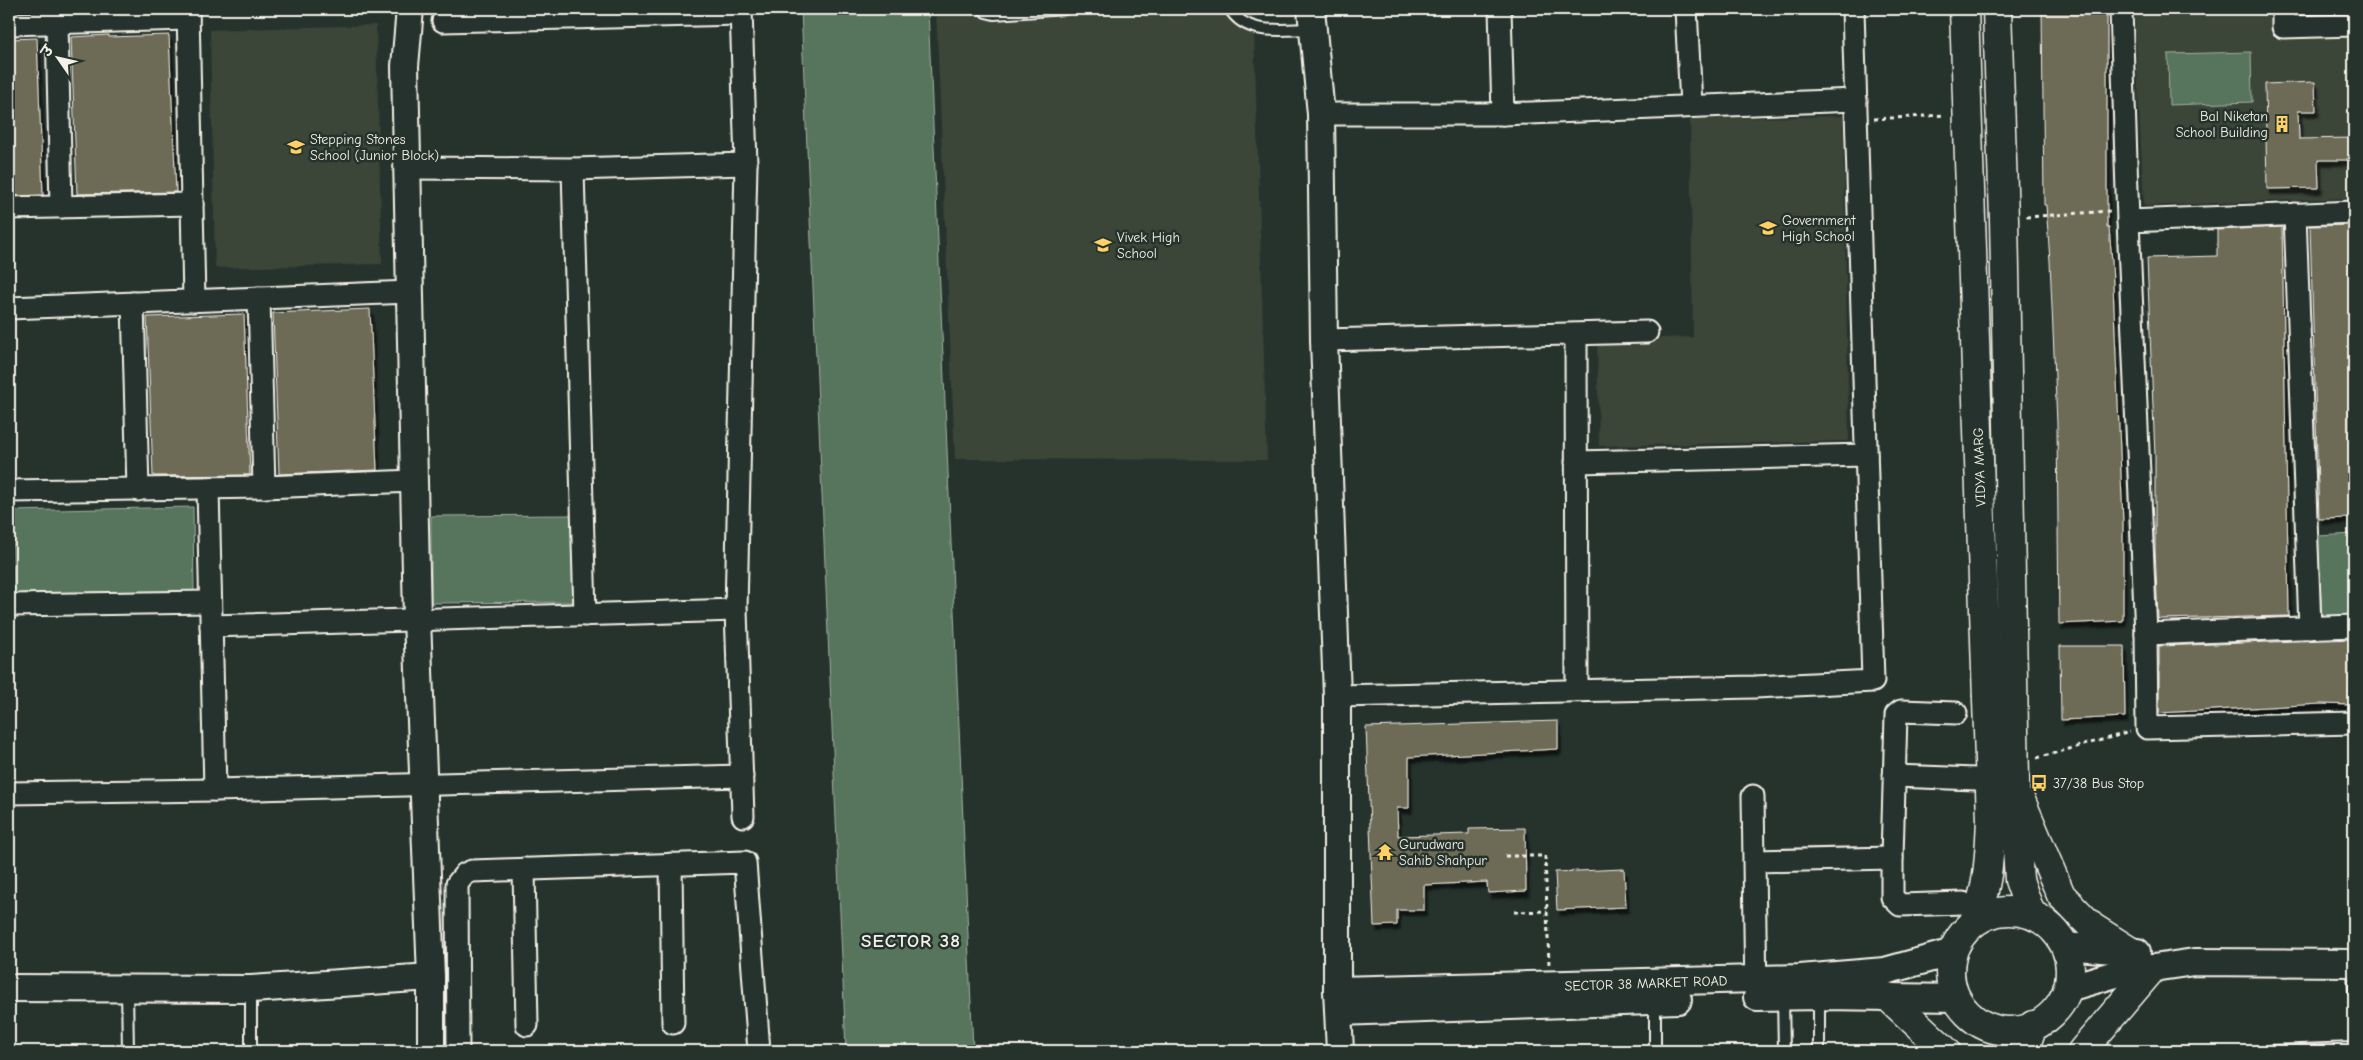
<svg xmlns="http://www.w3.org/2000/svg" width="2363" height="1060" font-family="'Comic Neue','Playpen Sans Deva',sans-serif">
	<style>
		.built { fill: #3b4439 }
		.green { fill: #56745c; stroke: #a5b2a2 }
		.building { fill: #6d6a56; stroke: #f4f1e8; filter: url(#shadow) }
		.lines { fill: none; stroke-linecap: round; stroke-linejoin: round }
		.service-casing { stroke: #f4f1e8; stroke-width: 14 }
		.minor-casing { stroke: #f4f1e8; stroke-width: 25 }
		.tertiary-casing { stroke: #f4f1e8; stroke-width: 30 }
		.secondary-casing { stroke: #f4f1e8; stroke-width: 31 }
		.path { stroke: #f4f1e8; stroke-width: 3; stroke-dasharray: 4 4; stroke-linecap: butt }
		.service { stroke: #26332d; stroke-width: 10 }
		.minor { stroke: #26332d; stroke-width: 21 }
		.tertiary { stroke: #26332d; stroke-width: 26 }
		.secondary { stroke: #26332d; stroke-width: 28 }
		.labels { text-anchor: middle; stroke-width: 5; stroke-linejoin: round; paint-order: stroke }
		.poi-label { font-size: 14px; fill: #f4f1e8; stroke: #26332d; text-anchor: start }
		.street-label { font-size: 14px; fill: #f4f1e8; stroke: #26332d }
		.district-label { font-size: 19px; font-weight: bold; letter-spacing: 1px; fill: #f4f1e8; stroke: #26332d }
	</style>
	<defs>
		<filter id="shadow"><feDropShadow dx="3" dy="5.5" stdDeviation="1" flood-color="#0009"/></filter>
	</defs>
	<rect width="100%" height="100%" fill="#26332d"/>
	<filter id="ink" filterUnits="userSpaceOnUse"><feTurbulence type="fractalNoise" baseFrequency=".02" numOctaves="2"/><feDisplacementMap in="SourceGraphic" scale="10" xChannelSelector="R" yChannelSelector="G"/><feConvolveMatrix kernelMatrix="1 2 1 2 8 2 1 2 1" color-interpolation-filters="sRGB"/></filter>
	<g filter="url(#ink)">
		<g class="built">
			<path d="M936,9H1250L1254,30L1267,460L955,459Z"/>
			<path d="M2134,9H2273L2274,38L2354,36V198L2144,206Z"/>
			<path d="M376,25L382,264L215,268L210,30Z"/>
			<path d="M1843,116L1849,441L1599,446L1597,340L1693,337L1690,119Z"/>
			<path d="M2194,1045V1051H2123V1048Z"/>
		</g>
		<g class="green">
			<path d="M801,9H928L973,1051H846Z"/>
			<path d="M2251,52L2252,102L2169,105L2168,54Z"/>
			<path d="M193,507L194,594L14,597L12,511Z"/>
			<path d="M574,515V602L431,603V516Z"/>
			<path d="M2354,534V617L2322,618L2318,536Z"/>
		</g>
		<g class="building">
			<path d="M2042,9H2107V228H2109L2112,261L2123,523V621L2059,624L2057,424L2050,261L2046,205H2044Z"/>
			<path d="M109,35V37L169,35L176,192L77,194L71,37Z"/>
			<path d="M37,38L43,195L9,196V39Z"/>
			<path d="M2315,82L2316,111H2298L2299,139L2354,138V160H2318L2319,188L2267,189L2265,84Z"/>
			<path d="M2354,225V518L2319,519L2310,226Z"/>
			<path d="M2282,227L2289,616L2158,619L2155,549V456L2147,258L2217,256V230Z"/>
			<path d="M370,309L377,470L279,474L273,313Z"/>
			<path d="M244,314L250,475L153,476L147,317Z"/>
			<path d="M2354,639V705L2321,704L2159,713V646Z"/>
			<path d="M2060,646H2124L2125,717L2061,720Z"/>
			<path d="M1558,721V749L1409,757V808H1397L1398,836L1469,834V829L1525,828L1526,891L1488,893L1487,882L1424,885V910H1397V925L1374,926L1366,727Z"/>
			<path d="M1624,869L1626,907L1557,910L1555,872Z"/>
		</g>
		<g class="lines">
			<g class="service-casing">
				<g id="service">
					<path d="M983,9L986,12L994,14L1065,9"/>
					<path d="M1230,9C1247,37 1283,29 1312,29"/>
					<path d="M2353,964L2354,992"/>
					<path d="M127,989L128,1051"/>
					<path d="M1783,998L1784,1051"/>
					<path d="M1655,1002V1051"/>
					<path d="M251,1051V990"/>
					<path d="M1819,1051V997"/>
					<path d="M2270,1051L2354,1048"/>
				</g>
			</g>
			<g class="minor-casing">
				<g id="minor">
					<path d="M188,9L194,301"/>
					<path d="M741,9L746,164L736,610L743,816"/>
					<path d="M1500,9L1503,114"/>
					<path d="M1686,9L1691,105"/>
					<path d="M2121,9L2128,221L2146,634L2147,728L2354,723"/>
					<path d="M2283,9V27L2354,25"/>
					<path d="M443,21L741,14"/>
					<path d="M57,22L61,207"/>
					<path d="M9,24L188,19"/>
					<path d="M1321,114H1503L1856,100"/>
					<path d="M407,168L573,169L746,164"/>
					<path d="M573,169L585,615"/>
					<path d="M9,208L192,204"/>
					<path d="M2295,214L2310,628"/>
					<path d="M2128,221L2354,212"/>
					<path d="M259,298L264,487"/>
					<path d="M133,303L138,490"/>
					<path d="M9,308L410,292"/>
					<path d="M1576,335L1577,690"/>
					<path d="M1324,340L1647,332"/>
					<path d="M1576,462L1866,455"/>
					<path d="M208,488L215,790"/>
					<path d="M9,491L264,487L414,481"/>
					<path d="M9,605L210,602"/>
					<path d="M211,626L736,610"/>
					<path d="M2146,634L2354,626"/>
					<path d="M1337,696L1755,687L1873,681L1853,9"/>
					<path d="M1894,776L1976,779"/>
					<path d="M9,793L215,790L742,776"/>
					<path d="M1753,796L1756,995"/>
					<path d="M1892,858V897L1900,905L1963,903"/>
					<path d="M1755,861L1892,858L1896,715L1901,711L1956,713"/>
					<path d="M671,864L673,1023"/>
					<path d="M524,869L527,1025"/>
					<path d="M458,1051L457,884L465,874L472,871L745,862L759,1051"/>
				</g>
			</g>
			<g class="tertiary-casing">
				<g id="tertiary">
					<path d="M410,9L405,66L417,619L431,977V1051"/>
					<path d="M1311,9L1321,114L1324,340L1337,696V990L1340,1051"/>
					<path d="M2065,946L2137,952"/>
					<path d="M9,988L251,989L431,977"/>
					<path d="M2068,988L2119,973L2194,962L2354,963"/>
					<path d="M1337,990L1800,978L1885,971L1953,952"/>
					<path d="M1757,997L1824,996L1956,998"/>
					<path d="M1339,1012L1678,1000"/>
				</g>
			</g>
			<g class="secondary-casing">
				<g id="secondary">
					<path d="M1964,9L1991,820C1989,857 1989,889 1973,923"/>
					<path d="M1997,9L2004,219L2016,831L2019,880L2031,914"/>
					<path d="M2022,803L2061,895L2092,927L2130,951"/>
					<circle cx="2010" cy="971" r="60"/>
					<path d="M1888,997L1946,1051"/>
					<path d="M2024,1051L2033,1025"/>
					<path d="M2082,1051L2152,969"/>
				</g>
			</g>
			<g class="path">
				<path d="M1874,119L1945,115"/>
				<path d="M2026,217L2110,211"/>
				<path d="M2037,758L2130,732"/>
				<path d="M1505,856H1545L1549,965"/>
				<path d="M1514,912L1547,911"/>
			</g>
			<use href="#service" class="service"/>
			<use href="#minor" class="minor"/>
			<use href="#tertiary" class="tertiary"/>
			<use href="#secondary" class="secondary"/>
		</g>
	</g>
	<defs>
		<g id="building-bare" transform="scale(1.35)"><path d="M-4-6H4V6H1V3H-1V6H-4ZM-2.5-4.3h1.7v1.8h-1.7ZM.8-4.3h1.7v1.8H.8ZM-2.5-1h1.7V.8h-1.7ZM.8-1h1.7V.8H.8Z" fill="#ffd166" stroke="#26332d" stroke-width="2.5" paint-order="stroke"/></g>
		<g id="school-bare" transform="scale(1.35)"><path d="M0-5L7-2L0 1L-7-2ZM-4 1L0 2.5L4 1V4Q0 6-4 4Z" fill="#ffd166" stroke="#26332d" stroke-width="2.5" paint-order="stroke"/></g>
		<g id="bus-bare" transform="scale(1.35)"><path d="M-5-6H5V4H4V6H2V4H-2V6H-4V4H-5ZM-3.5-4V0h7V-4ZM-3.5 1.2v1.5H-2V1.2ZM2 1.2v1.5H3.5V1.2Z" fill="#ffd166" stroke="#26332d" stroke-width="2.5" paint-order="stroke"/></g>
		<g id="temple-bare" transform="scale(1.35)"><path d="M0-6L5-2H3V0L6.5 2.5H4V6H1.5V3h-3V6H-4V2.5H-6.5L-3 0V-2H-5Z" fill="#ffd166" stroke="#26332d" stroke-width="2.5" paint-order="stroke"/></g>
	</defs>
	<g fill-rule="evenodd">
		<use href="#building-bare" x="2282" y="124"/>
		<use href="#school-bare" x="296" y="147"/>
		<use href="#school-bare" x="1768" y="228"/>
		<use href="#school-bare" x="1103" y="245"/>
		<use href="#bus-bare" x="2039" y="783"/>
		<use href="#temple-bare" x="1385" y="852"/>
	</g>
	<g class="labels">
		<g class="poi-label">
			<text x="2268" y="121" text-anchor="end">Bal Niketan<tspan x="2268" dy="16">School Building</tspan></text>
			<text x="310" y="144">Stepping Stones<tspan x="310" dy="16">School (Junior Block)</tspan></text>
			<text x="1782" y="225">Government<tspan x="1782" dy="16">High School</tspan></text>
			<text x="1117" y="242">Vivek High<tspan x="1117" dy="16">School</tspan></text>
			<text x="2053" y="788">37/38 Bus Stop</text>
			<text x="1399" y="849">Gurudwara<tspan x="1399" dy="16">Sahib Shahpur</tspan></text>
		</g>
		<g class="street-label">
			<text transform="translate(1979 467) rotate(-92)" y="5">VIDYA MARG</text>
			<text transform="translate(1646 983) rotate(-2)" y="5">SECTOR 38 MARKET ROAD</text>
		</g>
		<g class="district-label">
			<text x="911" y="947">SECTOR 38</text>
		</g>
	</g>
	<rect width="2363" height="1060" fill="none" stroke="#26332d" stroke-width="30"/>
	<rect x="15" y="15" width="2333" height="1030" fill="none" stroke="#f4f1e8" stroke-width="2" filter="url(#ink)"/>
	<g transform="translate(58 58) rotate(304)" stroke="#26332d" stroke-width="4" paint-order="stroke">
	<path d="M0-4L9 19L0 12L-9 19Z" fill="#f4f1e8"/>
	<text y="-8" font-size="14" font-weight="bold" text-anchor="middle" fill="#f4f1e8">उ</text>
	</g>
</svg>
